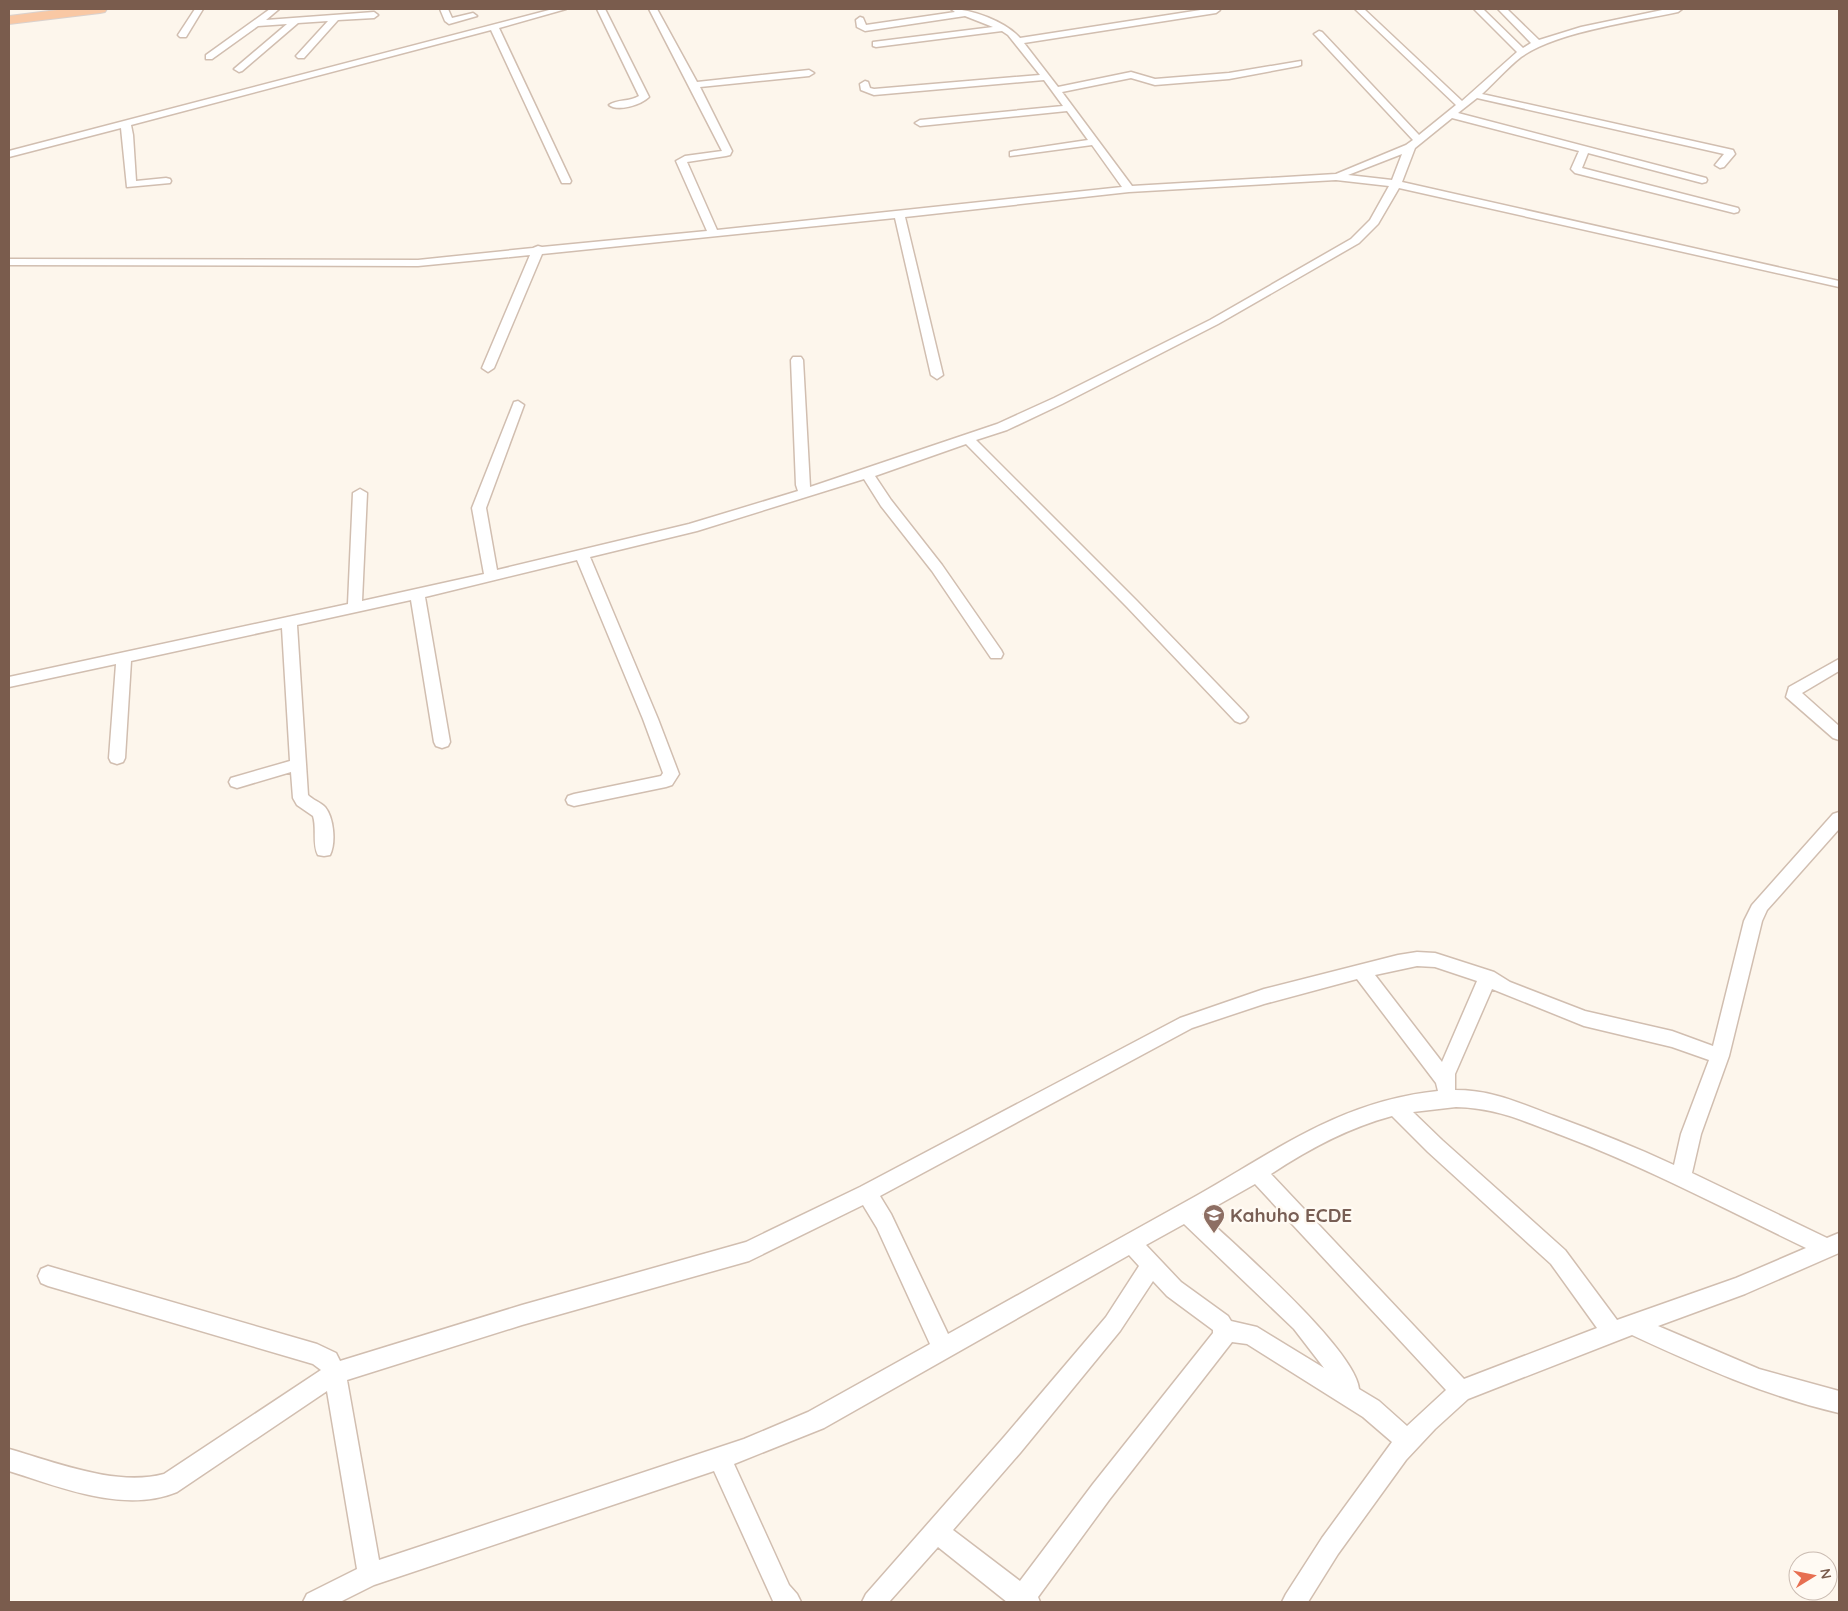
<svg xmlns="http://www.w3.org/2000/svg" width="1848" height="1611" font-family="Quicksand,sans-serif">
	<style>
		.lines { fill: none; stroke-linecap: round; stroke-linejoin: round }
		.minor-casing { stroke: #d1beb0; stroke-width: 3 }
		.trunk-casing { stroke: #dad1cd; stroke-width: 2 }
		.minor { fill: #fff; fill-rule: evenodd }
		.trunk { fill: #f9c8a4; fill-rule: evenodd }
		.labels { text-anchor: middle; stroke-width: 5; stroke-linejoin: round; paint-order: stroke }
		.near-education-label { font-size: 19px; font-weight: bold; fill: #785e54; stroke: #fffaf3; text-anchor: start }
	</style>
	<rect width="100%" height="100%" fill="#fdf6ec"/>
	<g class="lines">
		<g class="minor-casing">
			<g id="minor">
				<path d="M195,9H203L186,37H180L178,35Z"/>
				<path d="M270,9H279L266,20L374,12L378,15L374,18L338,20L304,58H298L296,56L328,21L298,23L242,71L239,72L234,69L287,24L258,26L212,59H206V55Z"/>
				<path d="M440,9H448L452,18L473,13L477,16L449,24L445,21Z"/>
				<path d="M553,9H566L499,28L571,181L570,183H562L561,181L491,30L131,125L133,135L136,181L166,178L170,179L171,181L170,183L127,187L121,128L9,157V151Z"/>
				<path d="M597,9H605L649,97C641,105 618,112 609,105C617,99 630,102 639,96Z"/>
				<path d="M649,9H657L697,82L809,70L814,73L809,76L700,87L732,151L730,155L726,156L687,162L717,230L1122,187L1092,145L1010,156V152L1014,151L1088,140L1067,111L920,126L915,123L920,120L1063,106L1044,80L874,95L861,90L860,84L865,81L868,82L870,88L874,89L1040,75L1008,35L1002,31L876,47L873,46V42L993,27L965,16L865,31L857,27L856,20L860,17L863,18L866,25L955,12L951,9C972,9 1006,22 1020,38L1207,9L1220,10L1216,13L1024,43L1058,87L1131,72L1155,79L1229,73L1301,61V65L1298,66L1229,79L1155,85L1131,78L1062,92L1132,186L1336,174L1406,145L1413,140L1316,36L1314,34L1319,31L1322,32L1419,135L1456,105L1355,9H1364L1462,101L1517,52L1474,9H1483L1523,48L1531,43L1498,9H1507L1539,40L1581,27L1667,9H1682L1678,12C1636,21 1555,32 1521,57C1507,68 1495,82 1482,94L1733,150L1735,154L1724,167L1720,168L1715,165L1724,154L1477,98L1458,113L1706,178L1707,180L1706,182L1702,183L1588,153L1582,168L1738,208L1739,210L1738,212L1734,213L1575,173L1571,169L1579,151L1452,118L1415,148L1402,182L1839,281V287L1399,188L1378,224L1359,243L1218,324L1062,404L1007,430L976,440L1137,601L1245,713L1248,717L1245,721L1240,723L1235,721L1127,607L966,444L875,476L891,500L942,565L1001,650L1003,654L1001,658H991L932,571L881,506L864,479L697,531L590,557L658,719L679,774L672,785L666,787L574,806L568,804L566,800L568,796L574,794L661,776L663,773L643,719L577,560L425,597L450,742L448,746L442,748L436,746L434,742L411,600L297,625L308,795C313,800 320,802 325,807C334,818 336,843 330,855L324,856L318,855C312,844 317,828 313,816L297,805L293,798L291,772L237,788L231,786L229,782L231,778L290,761L282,628L131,661L125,758L123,762L117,764L111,762L109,758L116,664L9,687V677L348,604L353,493L360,489L367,493L362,601L484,574L472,508L514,402L518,401L524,405L486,508L497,570L689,524L798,491L796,485L791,360L793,357H801L803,360L810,487L997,424L1054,398L1210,320L1351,239L1370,220L1389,186L1336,180L1129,192L905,217L943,375L937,379L931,375L895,218L542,254L494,368L488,372L482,368L530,255L418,266L9,265V259L418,260L533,248L538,246L542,247L707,231L676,161L685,156L722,151ZM1402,154L1392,180L1348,175Z"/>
				<path d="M1839,659V671L1802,693L1839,726V740L1833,738L1786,697L1789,687Z"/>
				<path d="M1839,812V829L1767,910L1762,921L1729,1056L1701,1134L1692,1173L1827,1238L1839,1233V1253L1745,1294L1658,1326L1759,1369L1839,1391V1413C1766,1396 1699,1366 1632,1335L1468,1399L1435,1429L1406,1460L1338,1554L1308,1602H1282L1286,1594L1322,1538L1392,1442L1363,1417L1247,1344L1232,1342L1109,1500L1038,1597L1040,1602H1007L938,1547L889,1602H862L866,1594L1004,1437L1106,1317L1139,1266L1129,1255L824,1428L734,1464L789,1585L797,1594L801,1602L773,1601L714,1471L374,1585L340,1602H303L307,1594L357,1569L327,1391L177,1492C124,1514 60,1487 9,1471V1449C55,1462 116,1487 164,1474L321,1370L313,1364L48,1286L41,1283L38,1276L41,1269L48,1266L317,1344L336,1353L340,1361L522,1305L746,1242L860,1187L1180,1018L1264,989L1398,955L1417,952L1435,953L1494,972L1510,982L1585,1011L1672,1031L1713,1046L1744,921L1752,905L1833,814ZM1417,966L1435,967L1477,981L1442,1062L1375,975ZM1357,979L1436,1083L1438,1091C1341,1101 1277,1150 1196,1196C1113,1242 1031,1288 948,1334L891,1214L880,1196L1192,1028L1264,1004ZM1492,989L1584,1026L1672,1047L1709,1060L1681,1134L1674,1165C1635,1147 1595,1131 1554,1116C1519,1103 1493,1090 1455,1090V1074ZM1456,1107C1497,1108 1523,1121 1561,1135C1646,1167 1725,1209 1806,1248L1736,1278L1617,1320L1565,1250L1442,1140L1413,1112ZM1392,1116L1428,1152L1551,1264L1597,1328L1464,1379L1271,1174C1310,1148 1348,1128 1392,1116ZM1255,1184L1446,1390L1407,1426L1379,1401L1359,1389C1355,1349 1235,1245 1202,1214ZM863,1205L877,1228L930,1344L808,1412L744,1439L379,1560L347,1380L522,1325L749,1261ZM1184,1224L1294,1329L1324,1368L1257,1327L1231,1321L1228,1316L1181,1282L1146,1245ZM1153,1281L1167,1296L1213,1330V1333L1093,1484L1020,1581L953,1530L1020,1453L1120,1331Z"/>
			</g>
		</g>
		<g class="trunk-casing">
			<path id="trunk" d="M65,9H107L105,12L100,13L9,24V16Z"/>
		</g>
		<use href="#minor" class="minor"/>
		<use href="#trunk" class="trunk"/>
	</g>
	<defs>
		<g id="school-pin" transform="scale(1.125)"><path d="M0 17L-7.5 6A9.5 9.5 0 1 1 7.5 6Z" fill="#8d6e63" stroke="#fffaf3"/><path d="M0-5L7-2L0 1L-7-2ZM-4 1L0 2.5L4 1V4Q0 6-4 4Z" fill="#fff"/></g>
	</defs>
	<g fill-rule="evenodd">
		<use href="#school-pin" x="1214" y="1215"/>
	</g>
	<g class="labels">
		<g class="near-education-label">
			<text x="1230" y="1222">Kahuho ECDE</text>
		</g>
	</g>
	<rect width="1848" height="1611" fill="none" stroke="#7a5c4d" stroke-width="20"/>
	<g transform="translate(1813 1576) rotate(80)"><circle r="24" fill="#fffaf3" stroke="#cabbb1"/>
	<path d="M0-4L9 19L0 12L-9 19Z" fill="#e76f51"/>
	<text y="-8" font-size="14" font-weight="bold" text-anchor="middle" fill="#7a5c4d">N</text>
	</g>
</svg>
